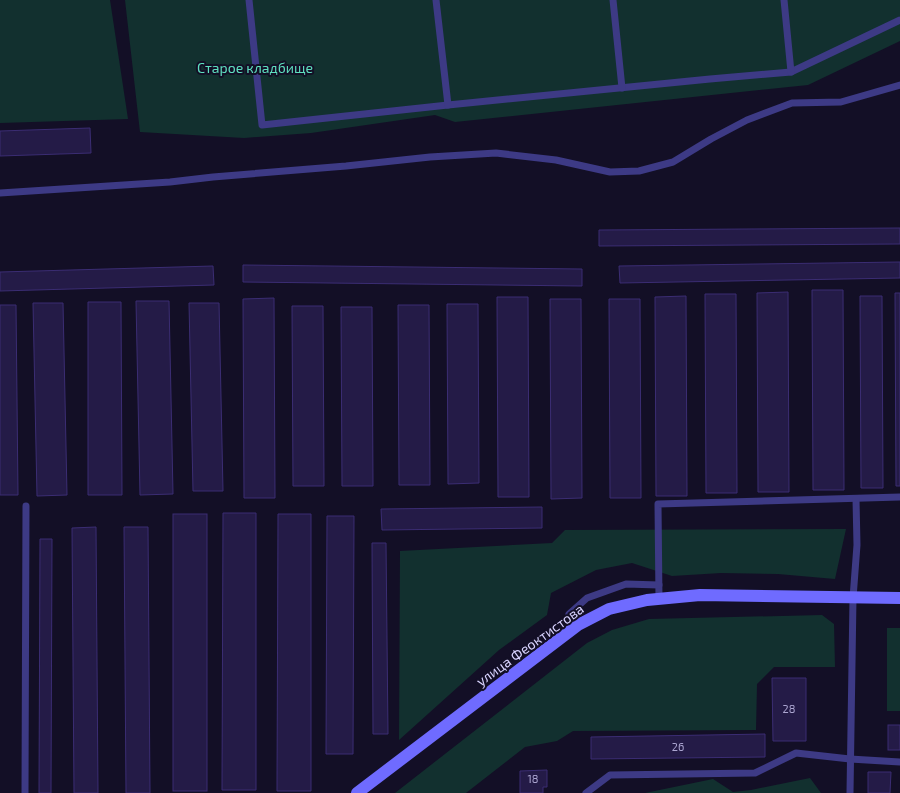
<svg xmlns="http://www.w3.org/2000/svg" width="900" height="793" font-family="'Exo 2',sans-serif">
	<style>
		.green { fill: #12302f }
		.building { fill: #241b47; stroke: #3b2d73 }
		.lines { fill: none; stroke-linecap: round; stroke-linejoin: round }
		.lane { stroke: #3d3a85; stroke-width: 7 }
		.secondary { stroke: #6f6bff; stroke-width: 12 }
		.labels { text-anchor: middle; stroke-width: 4; stroke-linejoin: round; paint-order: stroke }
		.number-label { font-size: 11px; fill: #aca6d1 }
		.park-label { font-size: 14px; fill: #5fe0c0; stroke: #130f26 }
		.street-label { font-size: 14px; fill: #d9d4ff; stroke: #130f26 }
	</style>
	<rect width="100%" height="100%" fill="#130f26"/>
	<g class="green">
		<path d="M0,0H110L128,119L0,123Z"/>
		<path d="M125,0H900V41L808,85L455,122L435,115L311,133L244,138L140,132Z"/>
		<path d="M846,529L835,579L778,574L721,573L672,576L632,563L596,570L551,593L547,615L499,650L399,740L400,551L552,543L565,530Z"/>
		<path d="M822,615L834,624L835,667H774L757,684L756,730L573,731L557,741L525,747L466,793H395L587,643L612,630L649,619Z"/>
		<rect x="887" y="628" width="13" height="83"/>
		<path d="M810,778L821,793H645L713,779L733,792L751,790Z"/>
	</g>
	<g class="building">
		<path d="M90,128L91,153L0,156V131Z"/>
		<path d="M900,228V244L599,246V230Z"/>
		<path d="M900,262V278L620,283L619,266Z"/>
		<path d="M243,265L582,269V286L243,282Z"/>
		<path d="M213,266L214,285L0,291V272Z"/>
		<path d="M812,290H843L844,490H813Z"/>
		<path d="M788,292L789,492H758L757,293Z"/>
		<path d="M895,293H900V486H896Z"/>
		<path d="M705,294H736L737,493H706Z"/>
		<path d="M686,296L687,496H656L655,297Z"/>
		<path d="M860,296H882L883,488H861Z"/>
		<path d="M497,297H528L529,497H498Z"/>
		<path d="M274,298L275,498H244L243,299Z"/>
		<path d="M550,299H581L582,498L551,499Z"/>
		<path d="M609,299H640L641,498H610Z"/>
		<path d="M136,301H169L173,494L140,495Z"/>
		<path d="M88,302H121L122,495H88Z"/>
		<path d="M33,303H63L67,495L37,496Z"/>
		<path d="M189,303H219L223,491H193Z"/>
		<path d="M447,304H478L479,483L448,484Z"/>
		<path d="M0,305H16L18,495H0Z"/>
		<path d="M398,305H429L430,485H399Z"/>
		<path d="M292,306H323L324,486H293Z"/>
		<path d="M341,307H372L373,486H342Z"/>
		<path d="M542,507V528L382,530L381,509Z"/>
		<path d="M223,513H256V790H222Z"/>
		<rect x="173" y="514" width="34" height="277"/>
		<path d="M278,514H311V791H277Z"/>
		<path d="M327,516H354L353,754H326Z"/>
		<path d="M96,527L98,793H74L72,528Z"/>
		<path d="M124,527H148L150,793H126Z"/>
		<path d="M40,539H52L51,793H39Z"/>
		<path d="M372,543H386L388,734H373Z"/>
		<path d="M772,678H806V741H773Z"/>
		<rect x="888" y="725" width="12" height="25"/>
		<path d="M765,734V757L591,759V737Z"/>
		<path d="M547,770V787H543V793H520V771Z"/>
		<path d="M868,772H891L890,793H868Z"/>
	</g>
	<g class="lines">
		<g class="lane">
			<path d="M249,0L262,125L448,105"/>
			<path d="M436,0L448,105L710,79L791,72L900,20"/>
			<path d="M613,0L622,88"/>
			<path d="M784,0L791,72"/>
			<path d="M0,193L170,182L213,177L346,166L430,157L496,153L556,160L610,172L639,171L673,162L711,139L747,120L792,103L841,102L900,85"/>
			<path d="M659,599L658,504L900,497"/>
			<path d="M569,614L587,598L626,584L659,585"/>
			<path d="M25,793L26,506"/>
			<path d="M586,793L610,775L755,773L796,753L850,759L900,762"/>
			<path d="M850,793L853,598L857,545L856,499"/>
		</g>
		<path class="secondary" d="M357,793L578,625L609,609L647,600L700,595L900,598"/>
	</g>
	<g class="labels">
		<g class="number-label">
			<text x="789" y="713">28</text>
			<text x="678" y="751">26</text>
			<text x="533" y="783">18</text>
		</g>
		<g class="park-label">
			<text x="255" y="73">Старое кладбище</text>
		</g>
		<g class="street-label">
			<text transform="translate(530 645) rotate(-36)" y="5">улица Феоктистова</text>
		</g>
	</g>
</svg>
